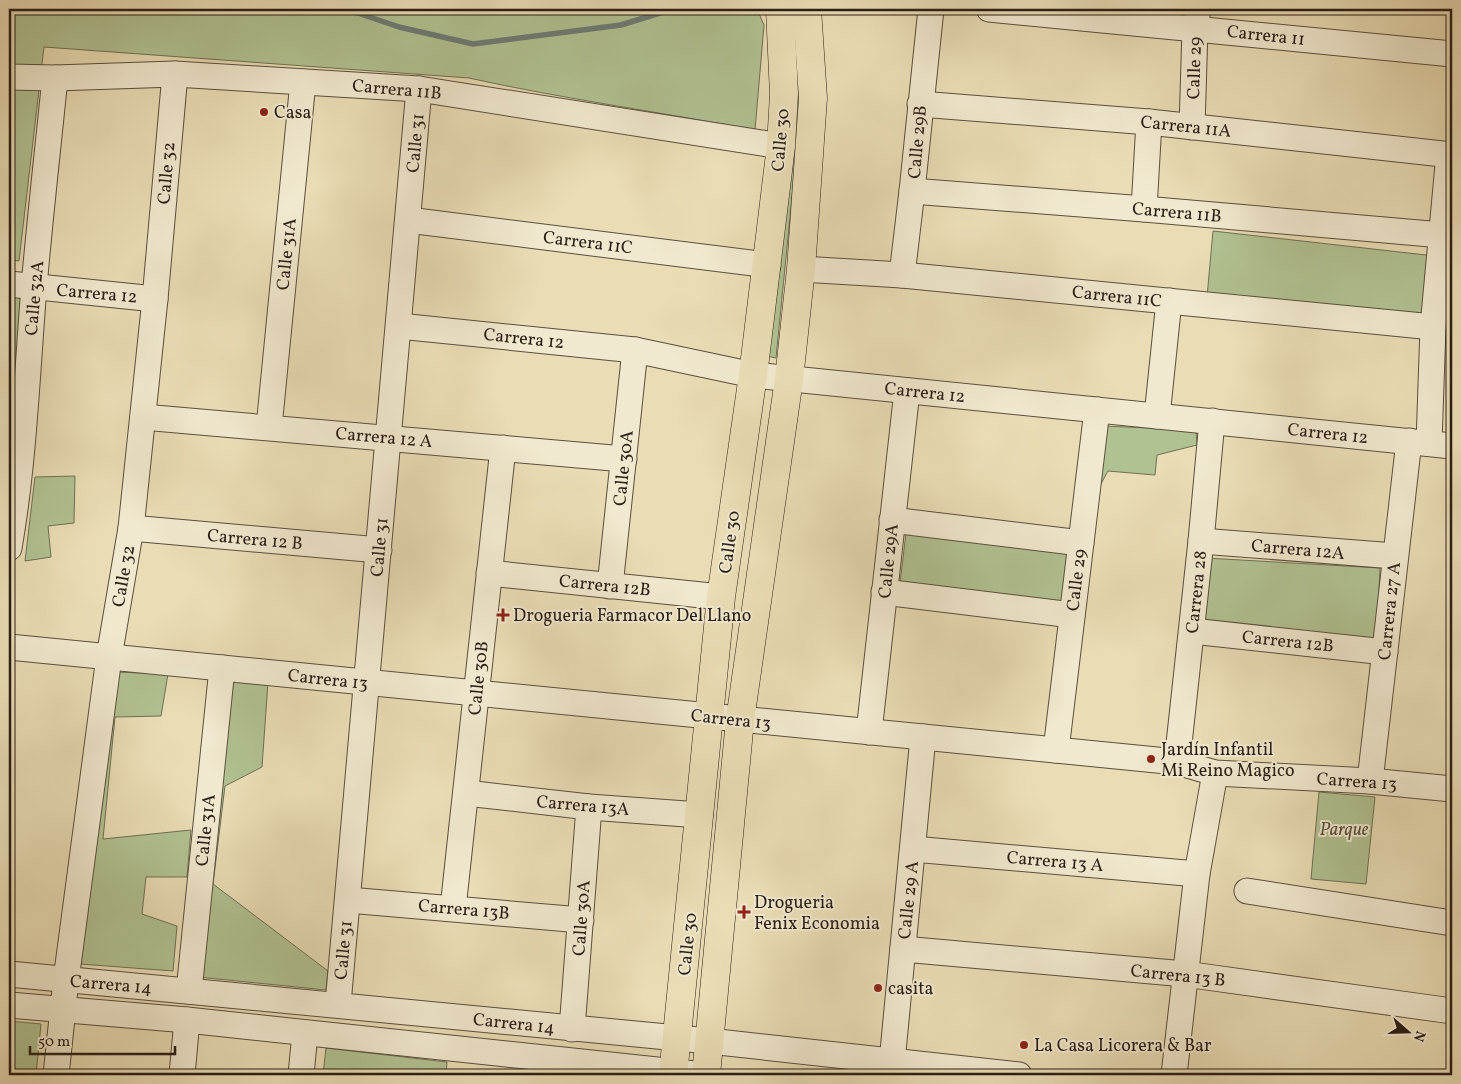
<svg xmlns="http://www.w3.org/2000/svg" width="1461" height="1084" font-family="Vollkorn,serif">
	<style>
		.green { fill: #b1c292; stroke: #6e7054 }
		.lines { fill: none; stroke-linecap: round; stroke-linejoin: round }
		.stream { stroke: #6c7c75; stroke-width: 5.5 }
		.minor-casing { stroke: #5a4e3e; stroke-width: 27 }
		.major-casing { stroke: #2a1e17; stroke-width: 29 }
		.minor { stroke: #f1e9cf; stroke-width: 25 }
		.major { stroke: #eaddb5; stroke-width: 28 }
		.poi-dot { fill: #8f2418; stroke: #f1e9cf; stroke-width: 2 }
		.labels { text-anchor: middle; stroke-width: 4; stroke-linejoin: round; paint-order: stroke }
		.street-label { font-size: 18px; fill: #2a1e17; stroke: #f1e9cf }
		.poi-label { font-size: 18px; fill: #2a1e17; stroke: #f1e9cf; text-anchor: start }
		.park-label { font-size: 18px; font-style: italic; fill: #524f3c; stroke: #f1e9cf }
	</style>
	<rect width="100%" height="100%" fill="#eaddb5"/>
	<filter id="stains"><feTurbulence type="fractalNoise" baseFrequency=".004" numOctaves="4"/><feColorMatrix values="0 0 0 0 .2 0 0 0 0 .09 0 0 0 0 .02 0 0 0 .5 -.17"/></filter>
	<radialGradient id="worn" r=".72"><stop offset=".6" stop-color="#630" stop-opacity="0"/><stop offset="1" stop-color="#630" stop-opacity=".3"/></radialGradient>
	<g class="green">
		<path d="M9,9H757L764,25L755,130C660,112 564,99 469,78L44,47L19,261L9,260Z"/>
		<path d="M791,18H798L800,116L776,358L767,356Z"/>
		<path d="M1213,231L1435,256L1431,319L1207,297Z"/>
		<path d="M25,287L19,392L9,391V288Z"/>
		<path d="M1103,426L1196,430L1197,445L1157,455L1155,475L1108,471L1097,491Z"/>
		<path d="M75,476L74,523L48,526L51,557L25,561L35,477Z"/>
		<path d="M907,525L1076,546L1070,610L899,591Z"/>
		<path d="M1206,558L1380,568L1377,638L1201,627Z"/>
		<path d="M114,672L168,674L161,716L115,717L103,839L191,830L187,877H146L142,914L177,926L173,971L80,964Z"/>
		<path d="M230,678L268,682L262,767L225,786L213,884L328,971L326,990L198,977Z"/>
		<path d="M1319,792L1375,797L1366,884L1311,879Z"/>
		<path d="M9,1021L41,1024L36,1075H9Z"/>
		<path d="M326,1048L447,1062L446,1075H323Z"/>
	</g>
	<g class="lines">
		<path class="stream" d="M346,9L399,27L473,44L621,25L673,9"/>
		<g class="minor-casing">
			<g id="minor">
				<path d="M989,9L1452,54"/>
				<path d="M9,77L55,78L175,74L419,89L781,146"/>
				<path d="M920,104L1149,122L1452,155"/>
				<path d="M1192,127L1195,29L1198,9"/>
				<path d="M912,191L1144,209L1442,235"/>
				<path d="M1144,209L1149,122"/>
				<path d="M408,220L768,265"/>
				<path d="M801,269L902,275L1433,327"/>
				<path d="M902,275L912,191L931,9"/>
				<path d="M9,284L155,299"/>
				<path d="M399,326L635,350L753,375L1452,446"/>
				<path d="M1157,416L1169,301"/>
				<path d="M143,417L624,459"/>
				<path d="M269,427L303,82"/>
				<path d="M1429,443L1433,327L1449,154"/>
				<path d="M892,520L1081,543"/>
				<path d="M131,528L379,550"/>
				<path d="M1201,541L1395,556"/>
				<path d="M9,548C24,462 27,374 34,287C40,217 48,148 55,78"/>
				<path d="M489,573L721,597"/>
				<path d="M610,586L635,350"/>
				<path d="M884,592L1072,615"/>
				<path d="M1192,631L1385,652"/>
				<path d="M9,647L1177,762L1215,773L1370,781L1452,789"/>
				<path d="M869,732L907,391"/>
				<path d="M1056,750L1097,410"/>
				<path d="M1177,762L1201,541L1212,421"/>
				<path d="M1370,781L1409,441"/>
				<path d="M466,793L589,807L700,815"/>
				<path d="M913,849L1197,874"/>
				<path d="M1247,891L1452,923"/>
				<path d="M348,900L581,920"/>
				<path d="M453,908L503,448"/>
				<path d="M903,949L1185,974L1452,1011"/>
				<path d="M9,974L709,1041L1019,1075"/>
				<path d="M189,991L222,668"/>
				<path d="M338,1004L419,89"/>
				<path d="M9,1005L187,1020L704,1075"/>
				<path d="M572,1029L589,807"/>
				<path d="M892,1062L923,737"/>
				<path d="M56,1075L66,980L109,657L131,528L155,299L175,74"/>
				<path d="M182,1075L187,1020"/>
				<path d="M301,1075L305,1033"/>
				<path d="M1174,1075L1197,874L1215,773"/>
			</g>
		</g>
		<g class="major-casing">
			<g id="major">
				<path d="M673,1075L721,597L753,375L781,146L784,94L780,9"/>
				<path d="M706,1075L740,720L789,379L801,269L813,98L807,9"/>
			</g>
		</g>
		<use href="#minor" class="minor"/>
		<use href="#major" class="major"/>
	</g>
	<g class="poi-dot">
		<circle cx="264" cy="112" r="5"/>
		<path d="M500.5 607.5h5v5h5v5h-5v5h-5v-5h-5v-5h5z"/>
		<circle cx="1151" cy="759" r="5"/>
		<path d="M741.5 904.5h5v5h5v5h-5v5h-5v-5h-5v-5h5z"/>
		<circle cx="878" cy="988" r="5"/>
		<circle cx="1024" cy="1045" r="5"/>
	</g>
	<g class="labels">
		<g class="street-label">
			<text transform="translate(1266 35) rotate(6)" y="6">Carrera 11</text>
			<text transform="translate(1194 68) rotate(-88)" y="6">Calle 29</text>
			<text transform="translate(397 89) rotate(5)" y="6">Carrera 11B</text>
			<text transform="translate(1186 126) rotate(6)" y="6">Carrera 11A</text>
			<text transform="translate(780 140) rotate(-85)" y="6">Calle 30</text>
			<text transform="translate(917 142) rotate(-85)" y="6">Calle 29B</text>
			<text transform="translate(415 143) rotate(-85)" y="6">Calle 31</text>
			<text transform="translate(166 173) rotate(-85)" y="6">Calle 32</text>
			<text transform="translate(1177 212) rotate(5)" y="6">Carrera 11B</text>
			<text transform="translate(588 242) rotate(7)" y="6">Carrera 11C</text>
			<text transform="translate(286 254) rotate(-84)" y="6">Calle 31A</text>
			<text transform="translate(97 293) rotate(5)" y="6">Carrera 12</text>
			<text transform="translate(1117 296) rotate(6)" y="6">Carrera 11C</text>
			<text transform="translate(34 298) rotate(-85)" y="6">Calle 32A</text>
			<text transform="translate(524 338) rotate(6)" y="6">Carrera 12</text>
			<text transform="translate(925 392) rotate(6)" y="6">Carrera 12</text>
			<text transform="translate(1328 433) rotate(6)" y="6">Carrera 12</text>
			<text transform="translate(384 437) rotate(5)" y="6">Carrera 12 A</text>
			<text transform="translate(623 468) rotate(-84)" y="6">Calle 30A</text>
			<text transform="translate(255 539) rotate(5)" y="6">Carrera 12 B</text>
			<text transform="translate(729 542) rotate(-82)" y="6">Calle 30</text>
			<text transform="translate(379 547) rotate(-85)" y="6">Calle 31</text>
			<text transform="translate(1298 549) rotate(5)" y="6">Carrera 12A</text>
			<text transform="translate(888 561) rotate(-84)" y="6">Calle 29A</text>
			<text transform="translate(123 576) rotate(-80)" y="6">Calle 32</text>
			<text transform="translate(1076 580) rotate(-83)" y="6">Calle 29</text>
			<text transform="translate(605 585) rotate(6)" y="6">Carrera 12B</text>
			<text transform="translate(1196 592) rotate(-84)" y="6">Carrera 28</text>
			<text transform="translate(1389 611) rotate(-84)" y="6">Carrera 27 A</text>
			<text transform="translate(1288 641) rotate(6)" y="6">Carrera 12B</text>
			<text transform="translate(478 678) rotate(-84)" y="6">Calle 30B</text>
			<text transform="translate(328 679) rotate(6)" y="6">Carrera 13</text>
			<text transform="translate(731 719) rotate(6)" y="6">Carrera 13</text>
			<text transform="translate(1357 781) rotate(4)" y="6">Carrera 13</text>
			<text transform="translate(583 805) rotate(5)" y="6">Carrera 13A</text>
			<text transform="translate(205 830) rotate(-84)" y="6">Calle 31A</text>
			<text transform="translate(1055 861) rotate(5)" y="6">Carrera 13 A</text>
			<text transform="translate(908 900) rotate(-84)" y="6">Calle 29 A</text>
			<text transform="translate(464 909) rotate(5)" y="6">Carrera 13B</text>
			<text transform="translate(581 918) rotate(-86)" y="6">Calle 30A</text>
			<text transform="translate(687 944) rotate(-84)" y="6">Calle 30</text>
			<text transform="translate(343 950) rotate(-85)" y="6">Calle 31</text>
			<text transform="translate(1178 975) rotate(6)" y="6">Carrera 13 B</text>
			<text transform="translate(111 984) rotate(5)" y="6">Carrera 14</text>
			<text transform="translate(514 1023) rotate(6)" y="6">Carrera 14</text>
		</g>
		<g class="poi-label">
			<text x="274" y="118">Casa</text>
			<text x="513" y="621">Drogueria Farmacor Del Llano</text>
			<text x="1161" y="755">Jardín Infantil<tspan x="1161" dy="21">Mi Reino Magico</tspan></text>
			<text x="754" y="908">Drogueria<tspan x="754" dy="21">Fenix Economia</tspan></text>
			<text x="888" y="994">casita</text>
			<text x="1034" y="1051">La Casa Licorera &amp; Bar</text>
		</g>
		<g class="park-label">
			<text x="1344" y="835">Parque</text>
		</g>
	</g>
	<rect width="1461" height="1084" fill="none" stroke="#eaddb5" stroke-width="30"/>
	<rect x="10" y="10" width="1441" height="1064" fill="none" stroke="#2a1e17" stroke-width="2.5"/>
	<rect x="15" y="15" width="1431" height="1054" fill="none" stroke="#2a1e17"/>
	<g transform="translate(1408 1032) rotate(110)" stroke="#f1e9cf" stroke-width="4" paint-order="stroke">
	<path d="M0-4L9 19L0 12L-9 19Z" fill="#2a1e17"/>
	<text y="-8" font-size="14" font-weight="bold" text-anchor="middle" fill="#2a1e17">N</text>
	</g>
	<path d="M30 1046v8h145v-8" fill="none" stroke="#2a1e17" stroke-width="2.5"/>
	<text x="38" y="1046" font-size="15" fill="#2a1e17" stroke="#f1e9cf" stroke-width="4" paint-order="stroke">50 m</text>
	<rect width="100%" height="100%" filter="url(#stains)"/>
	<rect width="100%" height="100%" fill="url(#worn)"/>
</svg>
